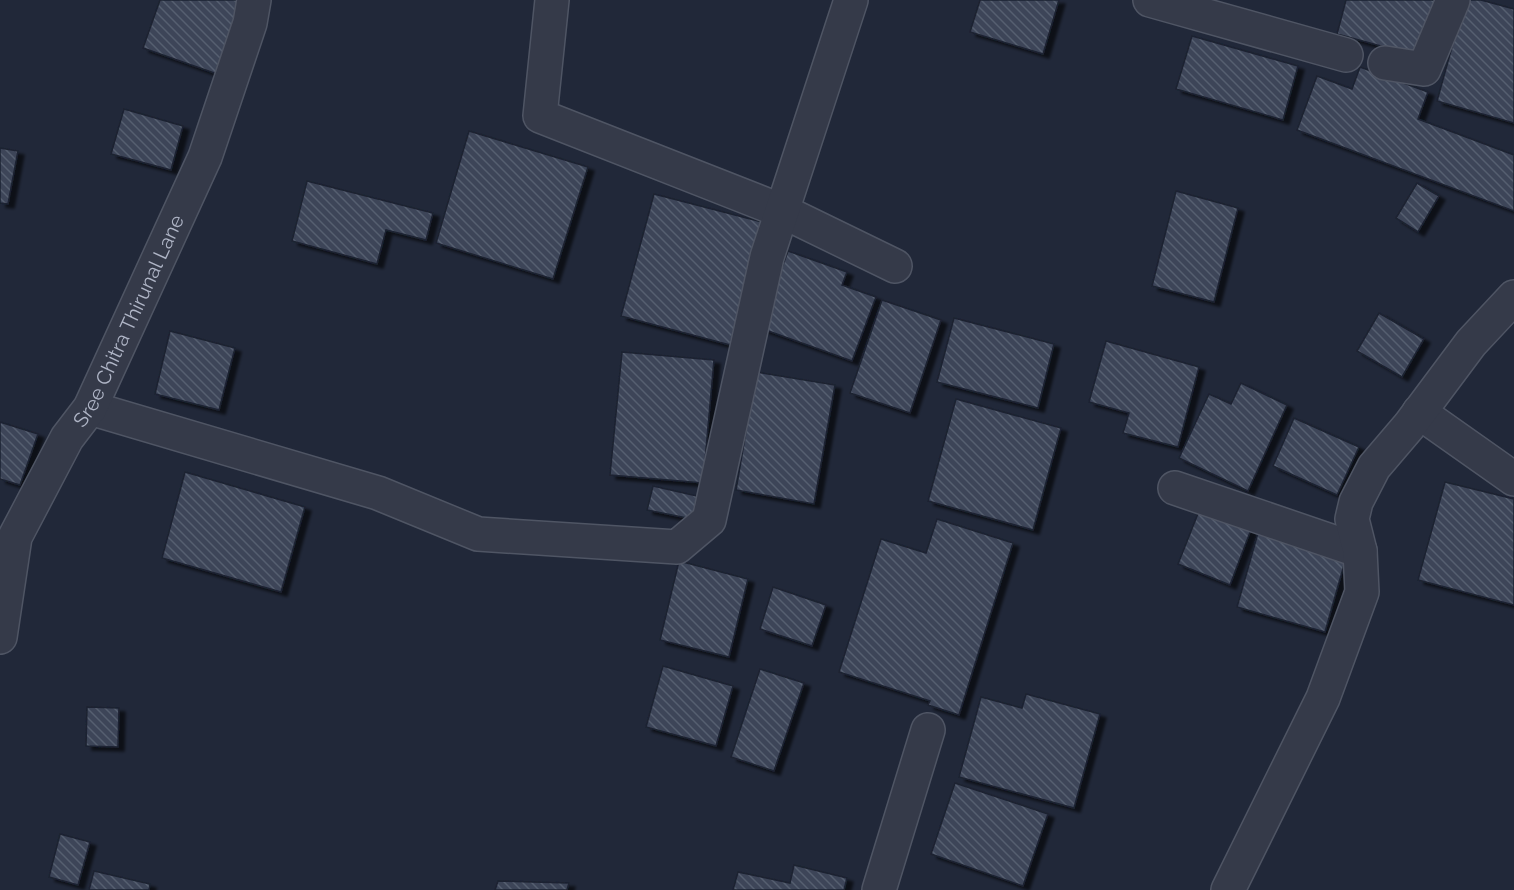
<svg xmlns="http://www.w3.org/2000/svg" width="1514" height="890" font-family="Raleway,sans-serif">
	<style>
		.building { fill: url(#building-back-hatch); stroke: #1c2230; stroke-width: 1.5; filter: url(#shadow) }
		.lines { fill: none; stroke-linecap: round; stroke-linejoin: round }
		.minor-casing { stroke: #4f5564; stroke-width: 36 }
		.minor { stroke: #353a49; stroke-width: 33 }
		.labels { text-anchor: middle; stroke-width: 4.5; stroke-linejoin: round; paint-order: stroke }
		.street-label { font-size: 20px; fill: #afb5c6; stroke: #1a202e }
	</style>
	<defs>
		<pattern id="building-back-hatch" width="6" height="6" patternUnits="userSpaceOnUse" patternTransform="scale(1.5)"><rect width="6" height="6" fill="#3d4559"/><path d="M-1 5l2 2M0 0l6 6M5-1l2 2" fill="none" stroke="#565e6f"/></pattern>
		<filter id="shadow"><feDropShadow dx="6" dy="4" stdDeviation="1.5" flood-color="#0009"/></filter>
	</defs>
	<rect width="100%" height="100%" fill="#212839"/>
	<g class="building">
		<path d="M160,0H244L217,74L143,48Z"/>
		<path d="M980,0H1059L1043,54L970,32Z"/>
		<path d="M1346,0H1436L1421,57L1337,34Z"/>
		<path d="M1465,0H1481L1514,9V123L1437,101Z"/>
		<path d="M1192,36L1298,66L1283,120L1176,89Z"/>
		<path d="M1360,67L1428,92L1418,119L1514,155V211L1297,130L1317,76L1352,89Z"/>
		<path d="M124,109L183,126L171,170L111,154Z"/>
		<path d="M469,131L588,167L553,279L436,243Z"/>
		<path d="M0,148L18,151L8,204L0,203Z"/>
		<path d="M307,181L433,213L426,240L386,230L377,264L292,241Z"/>
		<path d="M1417,183L1439,196L1418,232L1396,218Z"/>
		<path d="M1176,191L1238,208L1214,302L1152,286Z"/>
		<path d="M654,194L762,222L730,345L621,316Z"/>
		<path d="M788,251L847,272L842,285L876,297L852,361L760,328Z"/>
		<path d="M882,300L941,320L910,413L850,393Z"/>
		<path d="M1379,313L1424,339L1402,377L1357,351Z"/>
		<path d="M954,318L1054,344L1038,408L937,382Z"/>
		<path d="M170,331L235,348L219,410L155,394Z"/>
		<path d="M1106,341L1199,367L1178,447L1123,433L1129,413L1089,402Z"/>
		<path d="M622,352L714,360L703,483L610,475Z"/>
		<path d="M756,372L835,385L814,504L736,490Z"/>
		<path d="M1241,383L1287,405L1248,491L1179,458L1209,394L1231,404Z"/>
		<path d="M956,399L1061,428L1033,530L928,501Z"/>
		<path d="M1294,418L1359,447L1337,495L1273,466Z"/>
		<path d="M0,422L38,434L20,485L0,479Z"/>
		<path d="M185,472L305,507L281,592L162,558Z"/>
		<path d="M1445,482L1514,499V605L1418,580Z"/>
		<path d="M653,486L697,496L692,519L647,510Z"/>
		<path d="M1201,506L1252,527L1230,585L1178,564Z"/>
		<path d="M937,519L1013,543L959,715L928,705L930,701L839,672L881,539L926,553Z"/>
		<path d="M1258,533L1346,558L1325,632L1237,607Z"/>
		<path d="M679,561L748,579L729,657L660,640Z"/>
		<path d="M773,587L826,605L812,646L760,629Z"/>
		<path d="M663,666L733,686L716,746L646,727Z"/>
		<path d="M760,669L804,683L774,771L731,757Z"/>
		<path d="M1026,694L1100,714L1074,808L959,777L981,697L1022,708Z"/>
		<path d="M87,707L119,708L118,747L86,746Z"/>
		<path d="M955,783L1048,814L1023,886L931,854Z"/>
		<path d="M60,834L90,842L78,885L49,877Z"/>
		<path d="M794,865L847,878L844,890H733L738,872L790,883Z"/>
		<path d="M94,871L150,884L149,890H89Z"/>
		<path d="M498,881L569,883L567,890H495Z"/>
	</g>
	<g class="lines">
		<g class="minor-casing">
			<g id="minor">
				<path d="M552,0L540,116L782,211L895,266"/>
				<path d="M1150,0L1346,55"/>
				<path d="M1385,63L1424,69L1453,0"/>
				<path d="M90,408L378,493L478,534L677,547L709,520L767,257L851,0"/>
				<path d="M1419,412L1514,479"/>
				<path d="M1175,488L1360,551"/>
				<path id="s1" d="M0,637L15,537L67,438L90,408L205,157L250,23L254,0"/>
				<path d="M879,890L928,730"/>
				<path d="M1228,890L1323,698L1362,592L1360,551L1352,519L1356,502L1374,467L1409,426L1471,343L1514,297"/>
			</g>
		</g>
		<use href="#minor" class="minor"/>
	</g>
	<g class="labels">
		<g class="street-label">
			<text dy="7" stroke="none"><textPath href="#s1" startOffset="346">Sree Chitra Thirunal Lane</textPath></text>
		</g>
	</g>
</svg>
